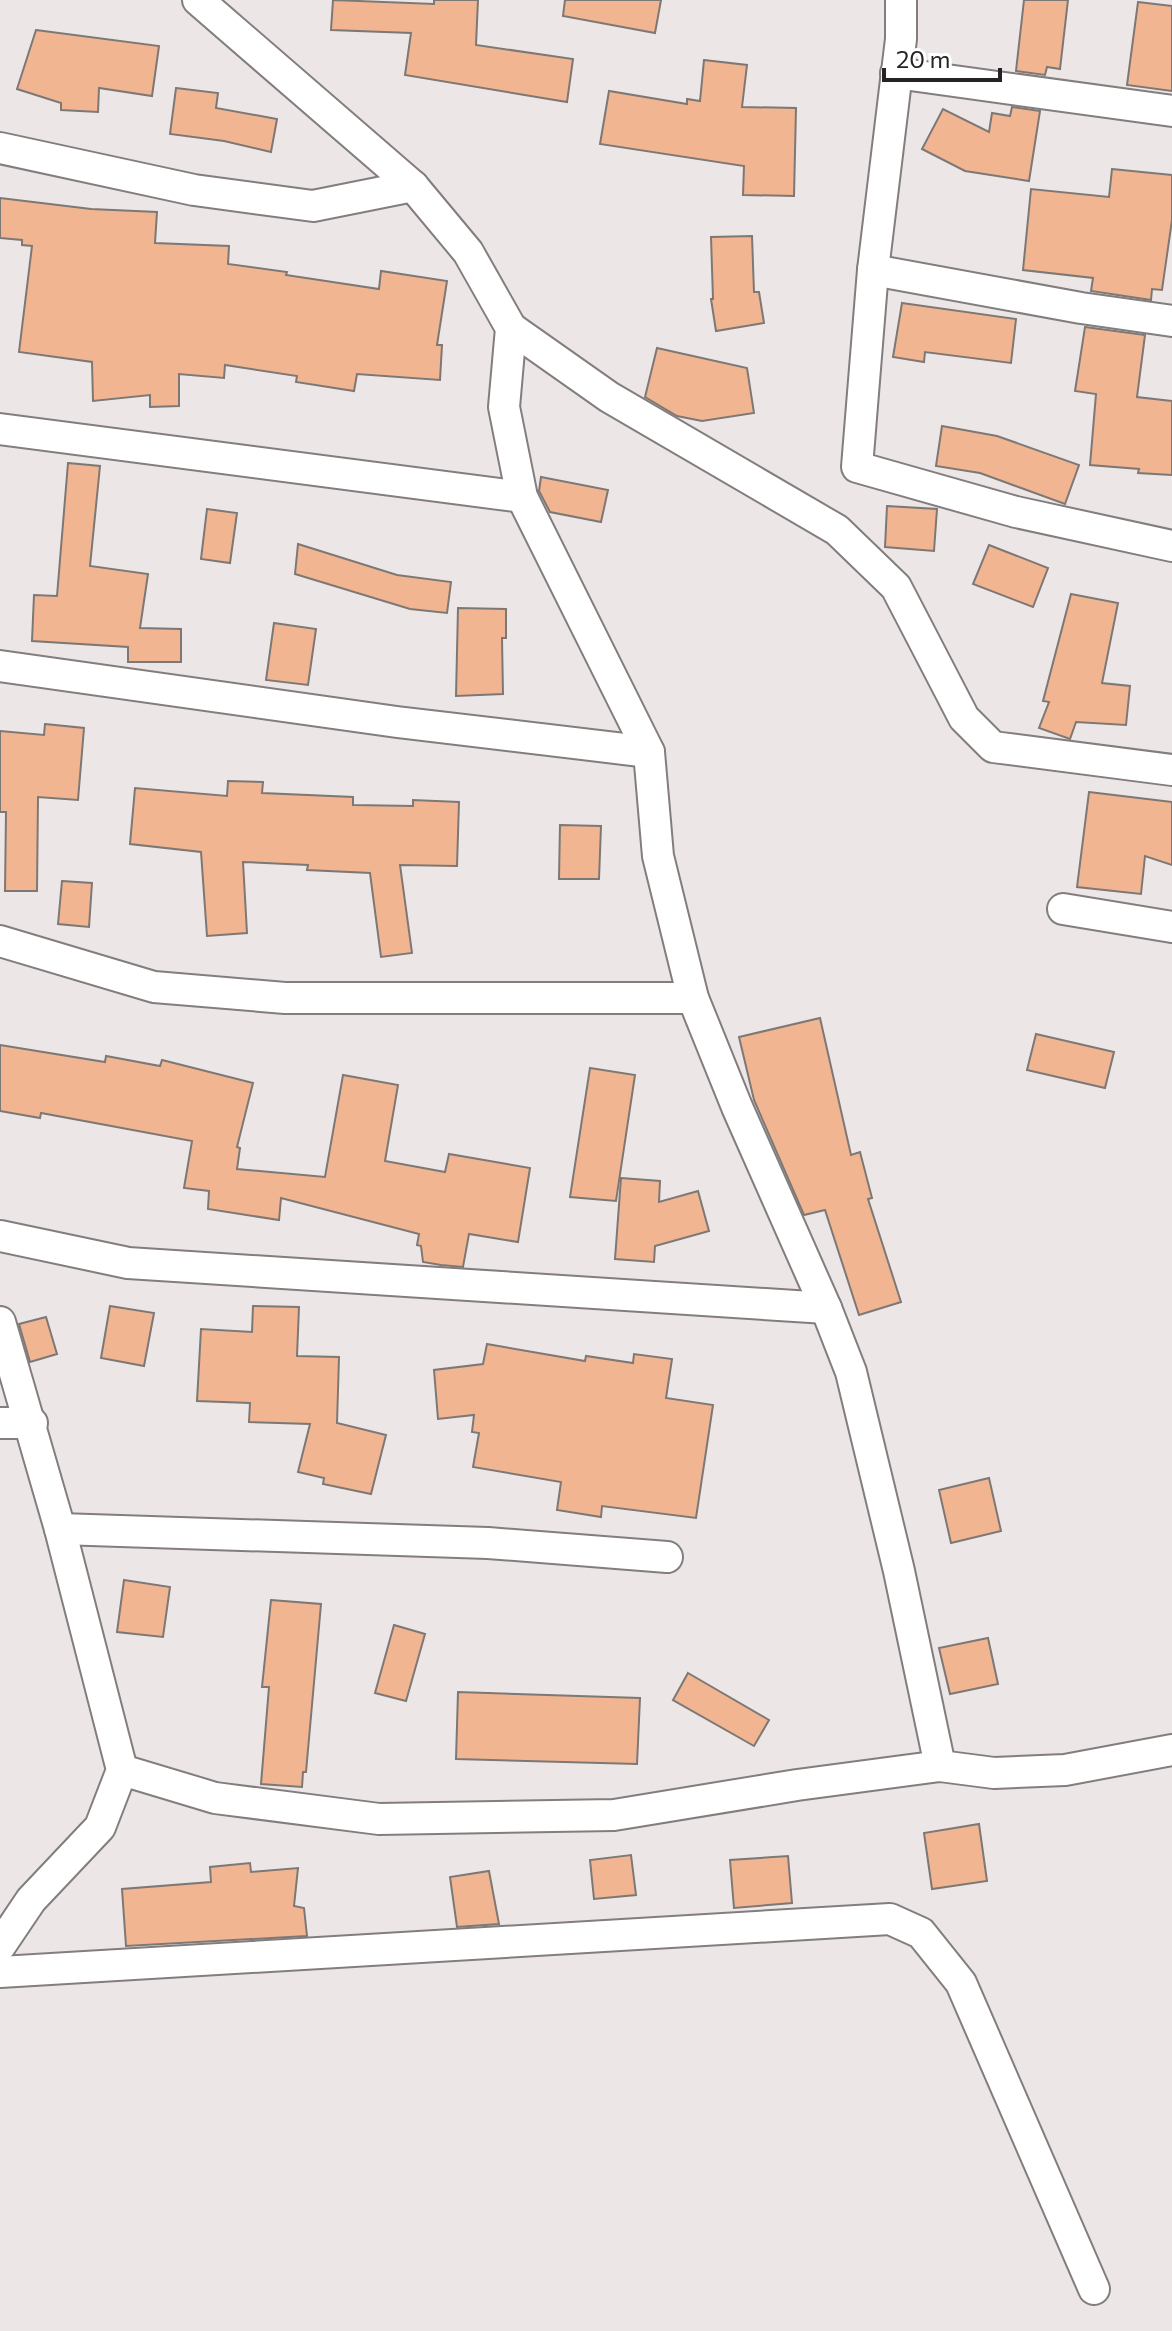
<svg xmlns="http://www.w3.org/2000/svg" width="1172" height="2331" font-family="Commissioner,sans-serif">
	<style>
		.building { fill: #f1b691; stroke: #7d7875; stroke-width: 2 }
		.lines { fill: none; stroke-linecap: round; stroke-linejoin: round }
		.minor-casing { stroke: #837d7d; stroke-width: 34 }
		.minor { stroke: #fff; stroke-width: 30 }
	</style>
	<rect width="100%" height="100%" fill="#ede6e6"/>
	<g class="building">
		<path d="M333,0L434,4V0H478L476,45L573,59L567,102L405,75L411,33L331,30Z"/>
		<path d="M565,0H661L655,33L563,16Z"/>
		<path d="M1024,0H1068L1060,69L1047,67L1045,75L1016,71Z"/>
		<path d="M1138,2L1172,6V91L1127,85Z"/>
		<path d="M36,30L159,46L152,96L99,88L98,112L61,110V103L17,89Z"/>
		<path d="M704,60L747,65L742,107L796,108L794,196L743,195L744,166L600,144L609,91L687,104V99L700,101Z"/>
		<path d="M176,88L218,93L216,108L277,119L271,152L224,141L170,134Z"/>
		<path d="M1012,107L1040,111L1029,181L965,171L922,149L943,109L989,132L992,113L1010,116Z"/>
		<path d="M1112,169L1172,175V220L1162,290L1152,289L1151,300L1091,291L1093,278L1023,270L1031,189L1109,197Z"/>
		<path d="M0,198L91,209L157,212L155,243L229,246L228,264L287,272L286,275L379,289L381,271L447,281L437,345H442L440,380L357,374L354,391L296,382L297,376L225,365L224,378L179,374V406L150,407V395L93,401L92,362L19,352L32,246L22,245V240L0,238Z"/>
		<path d="M752,236L754,292H759L764,323L716,331L711,299H713L711,237Z"/>
		<path d="M902,303L1016,319L1011,363L925,352L924,362L893,357Z"/>
		<path d="M1085,327L1145,335L1137,397L1172,401V475L1138,473L1139,469L1090,465L1096,394L1075,391Z"/>
		<path d="M657,348L747,368L754,413L702,421L677,416L645,397Z"/>
		<path d="M942,426L997,436L1079,465L1065,504L980,473L936,466Z"/>
		<path d="M68,463L100,466L90,566L148,574L140,628L181,629V662H128V647L32,641L34,595L57,596Z"/>
		<path d="M541,477L608,490L601,522L550,512L539,491Z"/>
		<path d="M887,506L937,509L934,551L885,547Z"/>
		<path d="M207,509L237,513L230,563L201,559Z"/>
		<path d="M298,544L397,575L451,582L447,613L410,609L295,574Z"/>
		<path d="M989,545L1048,568L1033,607L973,584Z"/>
		<path d="M1071,594L1118,603L1102,683L1130,686L1126,725L1076,722L1070,739L1039,728L1049,702L1043,701Z"/>
		<path d="M458,608L506,609V638H502L503,694L456,696Z"/>
		<path d="M274,623L316,629L308,685L266,680Z"/>
		<path d="M45,724L84,728L78,800L38,797L37,891H5L6,812H0V731L44,735Z"/>
		<path d="M228,781L263,782L262,793L353,797V805L413,806V800L459,802L457,866L400,865L412,953L381,957L370,873L307,870L308,865L243,862L247,933L207,936L201,852L130,844L135,788L227,796Z"/>
		<path d="M1089,792L1172,802V865L1145,856L1141,894L1077,887Z"/>
		<path d="M560,825L601,826L599,879H559Z"/>
		<path d="M62,881L92,883L89,927L58,924Z"/>
		<path d="M820,1018L851,1155L860,1152L872,1198L868,1199L901,1302L859,1315L825,1210L804,1215L754,1100L739,1037Z"/>
		<path d="M1036,1034L1114,1052L1105,1088L1027,1070Z"/>
		<path d="M0,1045L105,1062L106,1056L160,1066L162,1060L253,1083L237,1147L240,1148L237,1169L325,1177L343,1075L398,1085L385,1161L445,1172L449,1154L530,1168L518,1242L469,1234L463,1267L441,1265L423,1262L421,1246L417,1245L419,1234L281,1198L279,1220L208,1209L209,1191L184,1188L192,1141L41,1113L40,1118L0,1111Z"/>
		<path d="M590,1068L635,1075L616,1201L570,1197Z"/>
		<path d="M621,1178L660,1181L659,1202L698,1191L709,1231L655,1246L654,1262L615,1259Z"/>
		<path d="M110,1306L154,1313L144,1366L101,1358Z"/>
		<path d="M253,1306L299,1307L297,1356L339,1357L337,1423L386,1435L371,1494L323,1484L324,1478L298,1472L310,1424L249,1422L250,1403L197,1401L201,1329L252,1332Z"/>
		<path d="M46,1317L57,1354L30,1362L19,1324Z"/>
		<path d="M487,1344L585,1361L586,1356L633,1363L634,1354L672,1359L666,1398L713,1405L696,1518L602,1506L601,1517L557,1510L561,1482L473,1467L479,1433L472,1432L474,1415L438,1419L434,1370L483,1364Z"/>
		<path d="M989,1478L1001,1531L951,1543L939,1490Z"/>
		<path d="M124,1580L170,1587L163,1637L117,1632Z"/>
		<path d="M271,1600L321,1604L306,1772H303L302,1787L261,1784L269,1687H262Z"/>
		<path d="M394,1625L425,1634L406,1701L375,1693Z"/>
		<path d="M988,1638L998,1684L950,1694L939,1648Z"/>
		<path d="M688,1673L769,1720L754,1746L673,1700Z"/>
		<path d="M458,1692L640,1698L637,1764L456,1759Z"/>
		<path d="M979,1824L987,1881L932,1889L924,1833Z"/>
		<path d="M631,1855L636,1895L594,1899L590,1860Z"/>
		<path d="M788,1856L792,1903L734,1908L730,1860Z"/>
		<path d="M250,1863L251,1872L298,1868L294,1906L304,1908L307,1936L126,1946L122,1889L211,1882L210,1867Z"/>
		<path d="M489,1871L499,1924L457,1927L450,1877Z"/>
	</g>
	<g class="lines">
		<g class="minor-casing">
			<g id="minor">
				<path d="M198,0L413,186L468,252L511,328L504,407L522,497L649,752L658,856L693,998L737,1107L826,1308L851,1372L899,1571L940,1766"/>
				<path d="M901,0V39L873,270L857,467L1016,512L1172,546"/>
				<path d="M896,73L1172,111"/>
				<path d="M0,148L194,190L313,206L413,186"/>
				<path d="M873,270L1081,308L1172,321"/>
				<path d="M511,328L609,397L837,530L896,587L964,718L993,747L1172,770"/>
				<path d="M0,429L522,497"/>
				<path d="M0,666L397,722L649,752"/>
				<path d="M1063,909L1172,927"/>
				<path d="M0,941L154,987L285,998H693"/>
				<path d="M0,1236L128,1263L826,1308"/>
				<path d="M0,1322L60,1529L122,1770L100,1827L31,1900L0,1946"/>
				<path d="M0,1423H32"/>
				<path d="M60,1529L488,1543L667,1557"/>
				<path d="M122,1770L215,1798L379,1819L614,1815L797,1785L940,1766L994,1773L1065,1770L1172,1750"/>
				<path d="M0,1972L890,1919L921,1933L961,1983L1094,2289"/>
			</g>
		</g>
		<use href="#minor" class="minor"/>
	</g>
	<path d="M884 68v12h116v-12" fill="none" stroke="#252323" stroke-width="4"/>
	<text x="896" y="68" font-size="24" fill="#252323" stroke="#ffffff" stroke-width="6" paint-order="stroke">20 m</text>
</svg>
